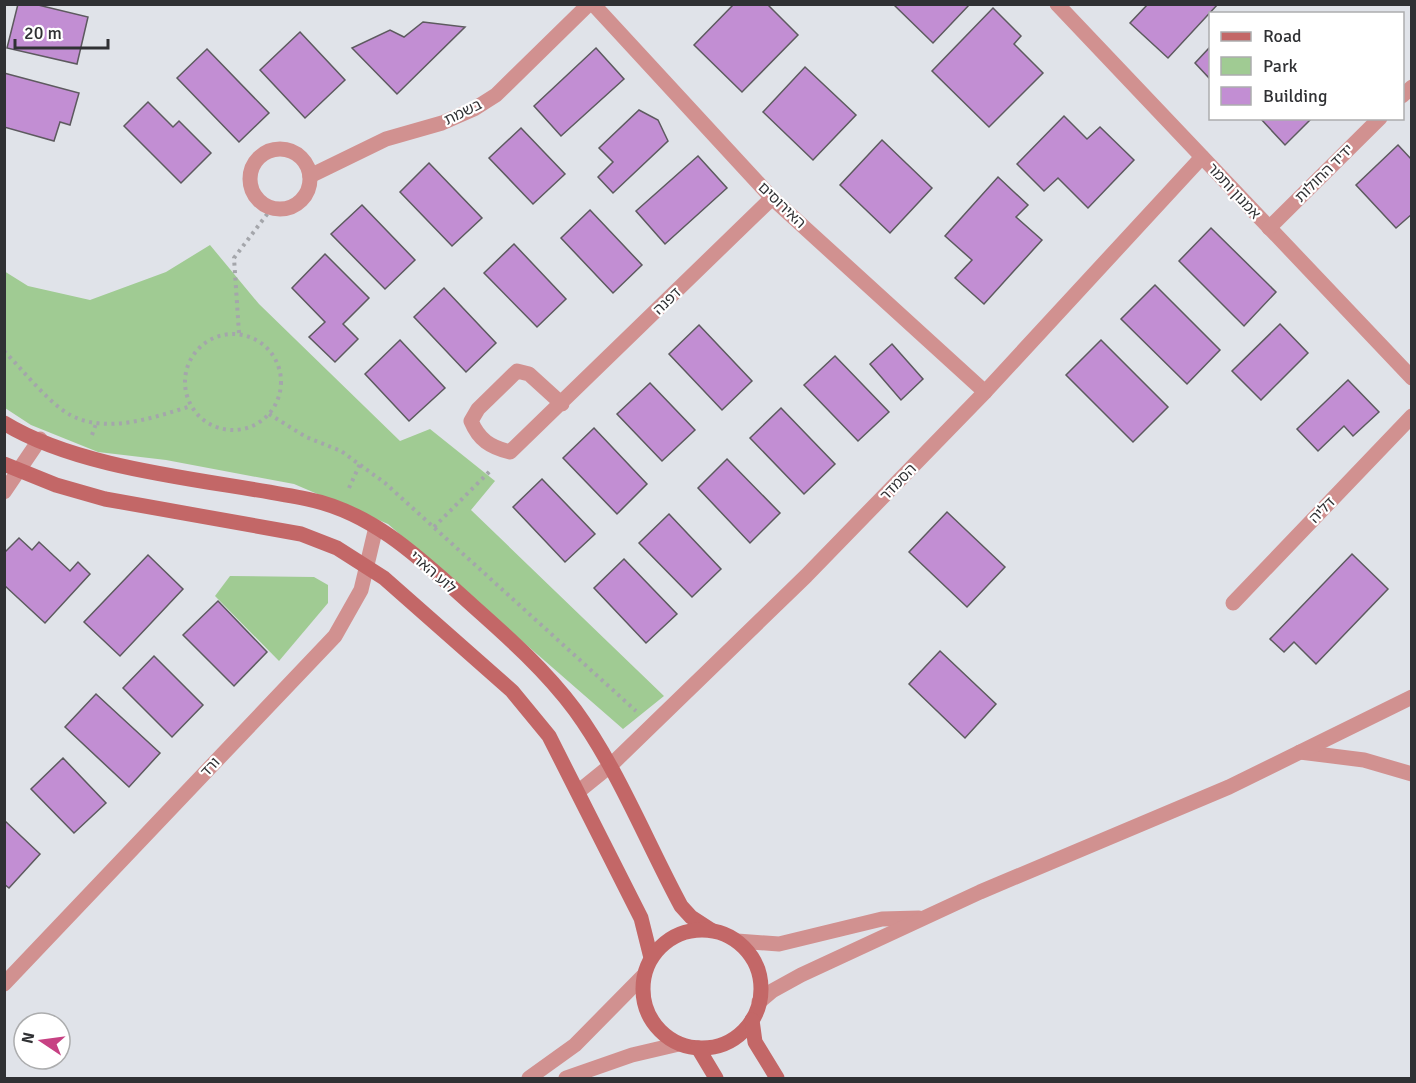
<svg xmlns="http://www.w3.org/2000/svg" width="1416" height="1083" font-family="Signika,'Noto Sans Hebrew',sans-serif">
	<style>
		.green { fill: #a0cb93 }
		.building { fill: #c28ed3; stroke: #5d5a5f; stroke-width: 1.5 }
		.lines { fill: none; stroke-linecap: round; stroke-linejoin: round }
		.path { stroke: #a4a6ab; stroke-width: 4; stroke-dasharray: 3 4.5; stroke-linecap: butt }
		.street { stroke: #d19190; stroke-width: 15 }
		.secondary { stroke: #c36767; stroke-width: 15 }
		.labels { text-anchor: middle; stroke-width: 4.5; stroke-linejoin: round; paint-order: stroke }
		.street-label { font-size: 15px; fill: #303134; stroke: #fff }
	</style>
	<rect width="100%" height="100%" fill="#e0e3e9"/>
	<g class="green">
		<path d="M210,245L259,304L400,441L430,429L495,481L471,510L664,696L623,729L388,524L294,484L166,460L98,452L31,425L5,408L4,271L28,286L90,300L166,272Z"/>
		<path d="M230,576L314,577L328,585V603L279,661L215,596Z"/>
	</g>
	<g class="building">
		<path d="M18,4H34L88,17L77,64L7,48Z"/>
		<path d="M734,4H767L798,35L742,92L694,45Z"/>
		<path d="M893,4H970L933,43Z"/>
		<path d="M1148,4H1218L1168,58L1130,23Z"/>
		<path d="M993,8L1021,36L1014,44L1043,73L989,127L932,71Z"/>
		<path d="M423,22L465,27L397,94L352,48L390,30L404,37Z"/>
		<path d="M300,32L345,80L305,118L260,70Z"/>
		<path d="M1210,47V79L1195,63Z"/>
		<path d="M596,48L624,79L561,136L534,106Z"/>
		<path d="M207,49L269,113L239,142L177,78Z"/>
		<path d="M805,67L856,115L813,160L763,112Z"/>
		<path d="M4,73L79,93L70,125L60,122L54,141L4,127Z"/>
		<path d="M148,102L173,127L179,121L211,153L181,183L124,126Z"/>
		<path d="M639,110L658,120L668,141L613,193L598,177L613,162L599,148Z"/>
		<path d="M1064,116L1087,139L1100,127L1134,160L1088,208L1058,178L1044,191L1017,164Z"/>
		<path d="M1260,118H1312L1285,145Z"/>
		<path d="M521,128L565,174L533,204L489,158Z"/>
		<path d="M882,140L932,188L890,233L840,185Z"/>
		<path d="M1398,145L1412,160V214L1396,228L1356,185Z"/>
		<path d="M698,156L727,188L665,244L636,211Z"/>
		<path d="M429,163L482,218L452,246L400,192Z"/>
		<path d="M998,177L1028,205L1016,217L1042,240L984,304L955,278L972,260L945,236Z"/>
		<path d="M362,205L415,260L385,289L331,234Z"/>
		<path d="M590,210L642,265L613,293L561,238Z"/>
		<path d="M1211,228L1276,292L1244,326L1179,261Z"/>
		<path d="M514,244L566,299L537,327L484,273Z"/>
		<path d="M325,254L369,298L343,324L358,339L335,362L309,337L325,322L292,288Z"/>
		<path d="M1155,285L1220,350L1187,384L1121,319Z"/>
		<path d="M444,288L496,343L466,372L414,317Z"/>
		<path d="M1280,324L1308,353L1261,400L1232,371Z"/>
		<path d="M699,325L752,381L722,410L669,354Z"/>
		<path d="M400,340L445,388L409,421L365,374Z"/>
		<path d="M1101,340L1168,407L1133,442L1066,375Z"/>
		<path d="M892,344L923,379L901,400L870,364Z"/>
		<path d="M835,356L889,412L858,441L804,385Z"/>
		<path d="M1348,380L1379,412L1353,436L1344,426L1318,451L1297,429Z"/>
		<path d="M650,383L695,430L662,461L617,414Z"/>
		<path d="M781,408L835,464L804,494L750,438Z"/>
		<path d="M594,428L647,484L617,514L563,458Z"/>
		<path d="M727,459L780,513L750,543L698,488Z"/>
		<path d="M542,479L595,534L565,562L513,507Z"/>
		<path d="M947,512L1005,567L967,607L909,552Z"/>
		<path d="M669,514L721,569L692,597L639,543Z"/>
		<path d="M19,538L32,550L39,542L70,571L78,562L90,574L45,623L4,585V553Z"/>
		<path d="M1352,554L1388,589L1316,664L1294,642L1284,652L1270,639Z"/>
		<path d="M148,555L183,589L120,656L84,622Z"/>
		<path d="M624,559L677,614L646,643L594,588Z"/>
		<path d="M218,601L267,652L234,686L183,635Z"/>
		<path d="M940,651L996,704L965,738L909,684Z"/>
		<path d="M154,656L203,705L172,737L123,688Z"/>
		<path d="M96,694L160,753L129,787L65,727Z"/>
		<path d="M63,758L106,803L74,833L31,789Z"/>
		<path d="M4,820L40,854L9,888L4,884Z"/>
	</g>
	<g class="lines">
		<g class="path">
			<path d="M239,333L234,258L271,209"/>
			<circle cx="233" cy="382" r="48"/>
			<path d="M4,351C23,370 49,404 72,416C109,434 155,417 191,406"/>
			<path d="M269,414L306,437L341,451L385,483L636,711"/>
			<path d="M92,435L97,421"/>
			<path d="M349,488L360,464"/>
			<path d="M434,527L492,469"/>
		</g>
		<g class="street">
			<path d="M593,4L772,198L985,392"/>
			<path d="M1057,4L1412,378"/>
			<path d="M1402,96L1412,87"/>
			<circle cx="280" cy="179" r="30"/>
			<path d="M310,176L386,139L442,123L474,109L496,95L589,4"/>
			<path d="M1269,228L1380,118"/>
			<path d="M562,404L529,374L517,371L478,409L471,421C479,440 490,447 510,452L772,198"/>
			<path d="M4,492L40,439"/>
			<path d="M1233,603L1412,416"/>
			<path d="M1300,752L1364,760L1412,774"/>
			<path d="M579,791L610,766L806,576L985,392L1202,157"/>
			<path d="M737,941L779,944L882,919L919,918"/>
			<path d="M4,984L335,636L361,590L376,527"/>
			<path d="M759,1002L772,991L801,975L980,892L1229,787L1412,697"/>
			<path d="M529,1078L575,1045L644,975"/>
			<path d="M566,1078L632,1055L679,1044"/>
		</g>
		<g class="secondary">
			<path d="M4,423C84,472 216,480 307,499C374,512 425,563 473,606C509,638 546,671 575,710C618,769 646,841 681,906L691,917L711,930"/>
			<path d="M4,464L56,485L105,499L301,534L337,548L384,578L512,691L549,736L641,918L651,958"/>
			<circle cx="702" cy="989" r="59"/>
			<path d="M752,1020L755,1042L777,1078"/>
			<path d="M698,1048L716,1078"/>
		</g>
	</g>
	<g class="labels">
		<g class="street-label">
			<text transform="translate(463 112) rotate(-26)" y="5">בשמת</text>
			<text transform="translate(1324 173) rotate(-45)" y="5">ידיד החולות</text>
			<text transform="translate(1234 191) rotate(47)" y="5">אמנון ותמר</text>
			<text transform="translate(782 205) rotate(44)" y="5">האירוסים</text>
			<text transform="translate(667 301) rotate(-44)" y="5">דפנה</text>
			<text transform="translate(898 482) rotate(-46)" y="5">הסמדר</text>
			<text transform="translate(1322 510) rotate(-46)" y="5">דליה</text>
			<text transform="translate(433 572) rotate(41)" y="5">לוע הארי</text>
			<text transform="translate(210 767) rotate(-47)" y="5">ורד</text>
		</g>
	</g>
	<rect width="1416" height="1083" fill="none" stroke="#303134" stroke-width="12"/>
	<rect x="1209" y="12" width="195" height="108" fill="#ffffff" stroke="#acadae" stroke-width="1.5"/>
	<rect x="1221" y="32" width="30" height="9" fill="#c36767" stroke="#acadae" stroke-width="1.5"/>
	<text x="1263" y="42" font-size="18" fill="#303134">Road</text>
	<rect x="1221" y="57" width="30" height="18" fill="#a0cb93" stroke="#acadae" stroke-width="1.5"/>
	<text x="1263" y="72" font-size="18" fill="#303134">Park</text>
	<rect x="1221" y="87" width="30" height="18" fill="#c28ed3" stroke="#acadae" stroke-width="1.5"/>
	<text x="1263" y="102" font-size="18" fill="#303134">Building</text>
	<g transform="translate(42 1041) rotate(283)"><circle r="28" fill="#ffffff" stroke="#acadae" stroke-width="1.5"/>
	<path d="M0-4.5L10 22L0 15L-10 22Z" fill="#c74183"/>
	<text y="-9" font-size="16" font-weight="bold" text-anchor="middle" fill="#303134">N</text>
	</g>
	<path d="M15 39v9h93v-9" fill="none" stroke="#303134" stroke-width="3"/>
	<text x="24" y="39" font-size="18" fill="#303134" stroke="#ffffff" stroke-width="4.5" paint-order="stroke">20 m</text>
</svg>
